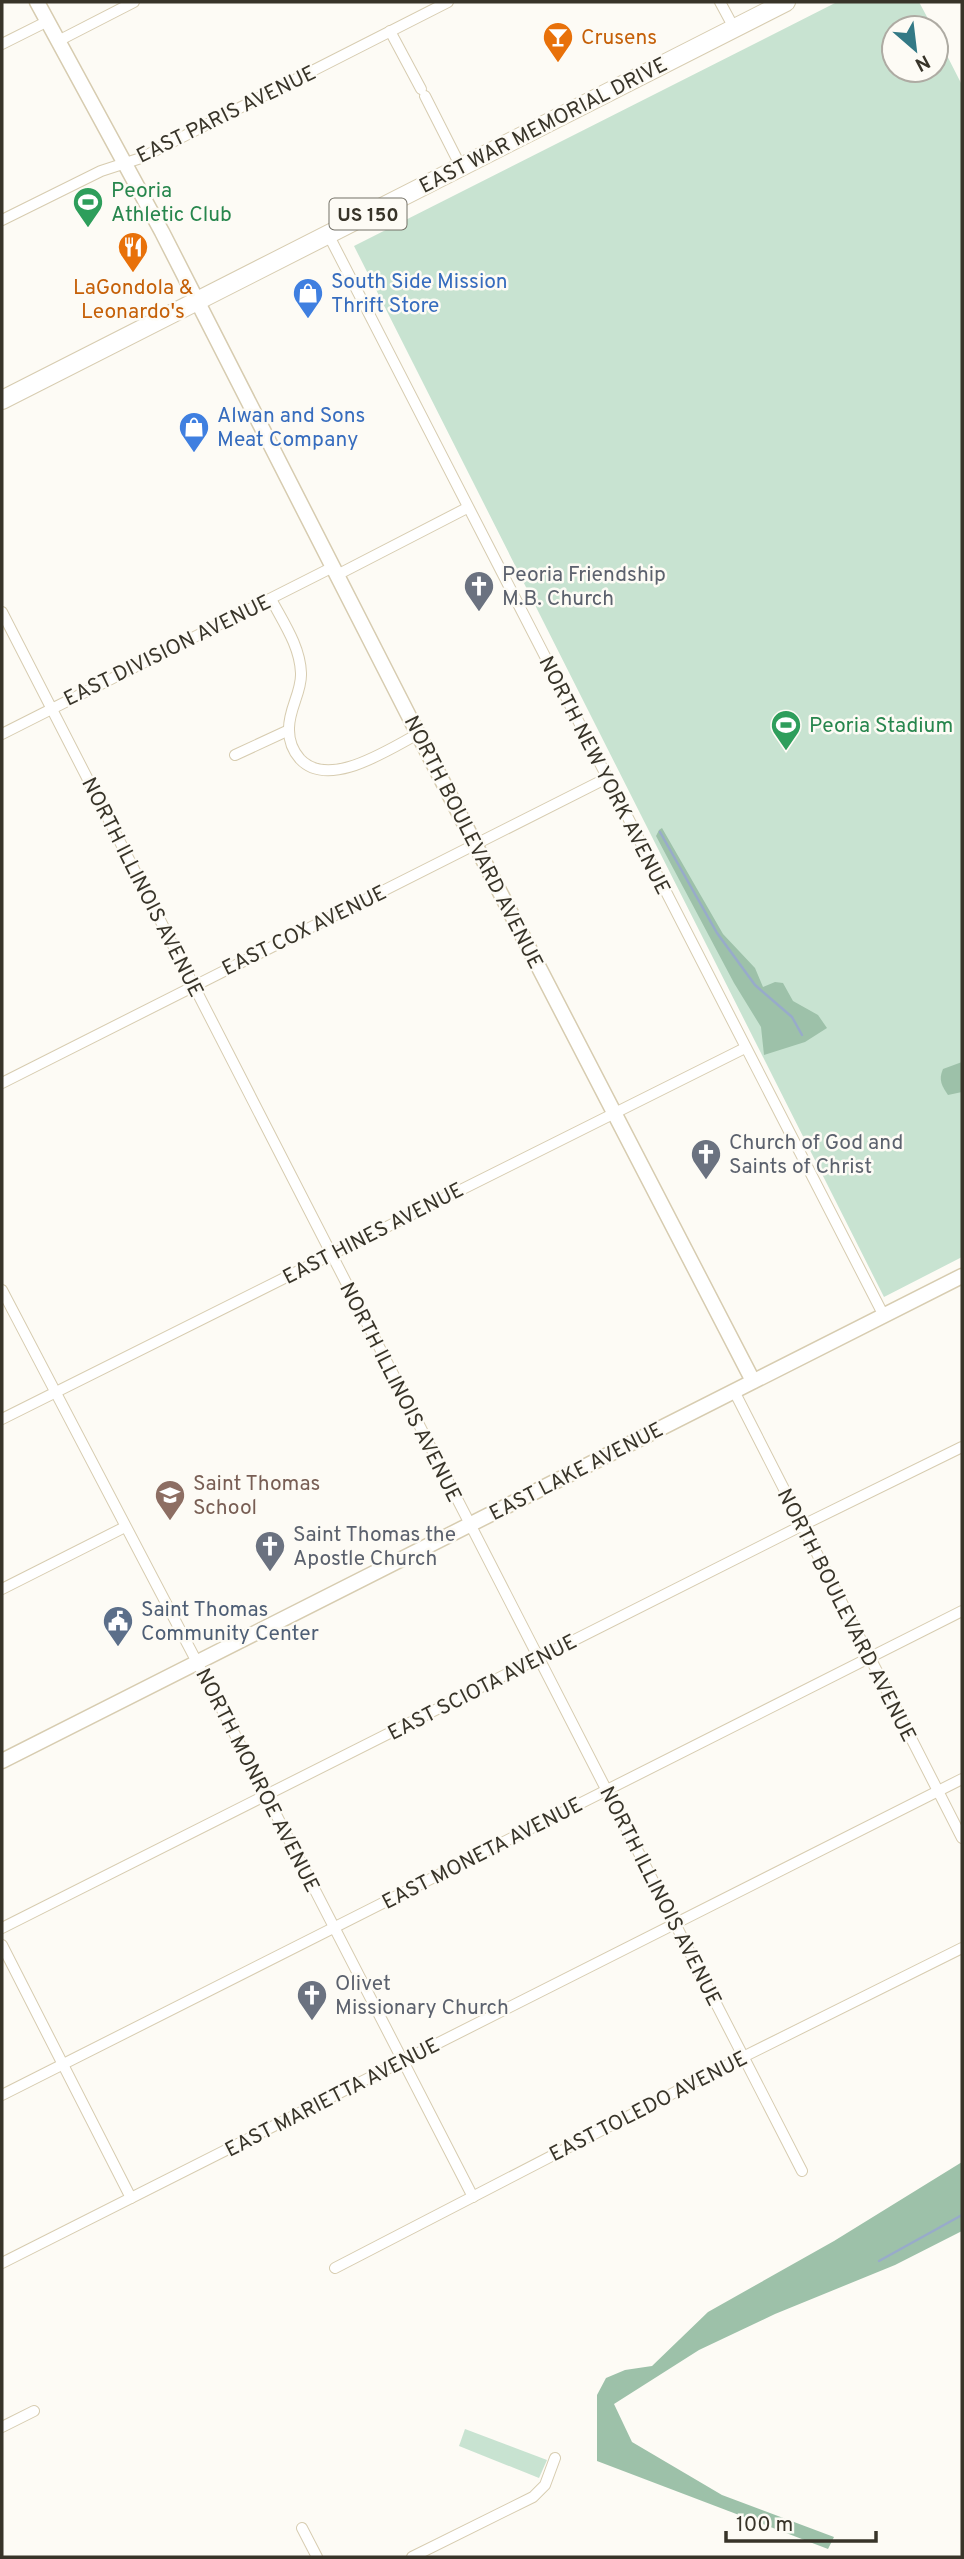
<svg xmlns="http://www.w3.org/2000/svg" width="964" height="2559" font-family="Overpass,sans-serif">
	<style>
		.green { fill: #c8e3d1 }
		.forest { fill: #9dc1a9 }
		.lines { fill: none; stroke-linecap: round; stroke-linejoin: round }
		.stream { stroke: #98abca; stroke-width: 2.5 }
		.street-casing { stroke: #d7ccb0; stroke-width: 12 }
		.secondary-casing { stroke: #d7ccb0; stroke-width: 17 }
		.highway-casing { stroke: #d7ccb0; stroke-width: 20 }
		.street { stroke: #fff; stroke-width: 10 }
		.secondary { stroke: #fff; stroke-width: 14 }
		.highway { stroke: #fff; stroke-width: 18 }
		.labels { text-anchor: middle; stroke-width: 5; stroke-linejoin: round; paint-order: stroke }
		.shield { fill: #fdfbf5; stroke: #737066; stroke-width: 2 }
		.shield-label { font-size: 19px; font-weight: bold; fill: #383429 }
		.food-label { font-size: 21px; fill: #c56008; stroke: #fdfbf5; text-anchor: start }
		.street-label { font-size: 21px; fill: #383429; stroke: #fdfbf5 }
		.leisure-label { font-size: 21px; fill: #27864d; stroke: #fdfbf5; text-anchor: start }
		.shop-label { font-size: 21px; fill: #366cbe; stroke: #fdfbf5; text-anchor: start }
		.worship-label { font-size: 21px; fill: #5b616d; stroke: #fdfbf5; text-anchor: start }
		.education-label { font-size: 21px; fill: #785e54; stroke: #fdfbf5; text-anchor: start }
		.service-label { font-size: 21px; fill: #4e5e75; stroke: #fdfbf5; text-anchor: start }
	</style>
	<rect width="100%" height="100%" fill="#fdfbf5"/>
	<g class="green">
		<path d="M837,2H919L933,28H894V70H936V34L962,85V1257L884,1297L354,246Z"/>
		<path d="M465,2429L547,2460L539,2478L459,2446Z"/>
	</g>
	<g class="forest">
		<path d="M662,828L723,934L755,968L763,987L775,982L783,983L793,1001L818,1015L827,1028L805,1042L764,1055L761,1027L734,983L656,836L659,830Z"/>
		<path d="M962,1062V1092L948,1095C942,1086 938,1080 943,1069Z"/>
		<path d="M962,2162V2231L895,2265L775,2314L699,2350L614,2404L632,2442L722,2495L834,2537L828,2549L597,2461V2395L606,2378L625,2370L652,2366L708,2312L834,2241Z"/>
	</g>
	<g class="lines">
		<g class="stream">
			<path d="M660,832L717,933L755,985L792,1017L802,1035"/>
			<path d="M879,2261L962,2215"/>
		</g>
		<g class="street-casing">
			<g id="street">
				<path d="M720,2L734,28"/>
				<path d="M390,31L421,89"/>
				<path d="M60,40L134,2"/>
				<path d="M2,44L48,21"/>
				<path d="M425,96L461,167"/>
				<path d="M2,220L101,171L141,158L448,2"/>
				<path d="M328,234L884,1316"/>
				<path d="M337,575L467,508"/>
				<path d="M271,599C283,622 300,646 301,673C302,692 288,710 289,730C289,741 293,751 300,759C329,790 389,749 418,734"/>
				<path d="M2,612L802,2171"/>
				<path d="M2,734L333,567"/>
				<path d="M235,755L289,730"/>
				<path d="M2,1083L607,778"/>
				<path d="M2,1290L232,1729L473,2197"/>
				<path d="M734,1391L962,1838"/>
				<path d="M2,1419L745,1048"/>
				<path d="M2,1589L125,1527"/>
				<path d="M2,1928L801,1526L962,1447"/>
				<path d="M2,1945L131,2198"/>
				<path d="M2,2095L962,1611"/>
				<path d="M2,2263L962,1779"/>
				<path d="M335,2268L743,2057L962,1948"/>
				<path d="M2,2427L34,2411"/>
				<path d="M302,2528L317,2557"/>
				<path d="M412,2557L533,2497L545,2485L555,2458"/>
			</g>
		</g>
		<g class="secondary-casing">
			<g id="secondary">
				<path d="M37,2L162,232L417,732L753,1381"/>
				<path d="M2,1761L962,1276"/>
			</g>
		</g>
		<g class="highway-casing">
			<path id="highway" d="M2,400L786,2"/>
		</g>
		<use href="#street" class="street"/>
		<use href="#secondary" class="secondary"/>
		<use href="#highway" class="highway"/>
	</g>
	<defs>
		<g id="bar-pin" transform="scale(1.575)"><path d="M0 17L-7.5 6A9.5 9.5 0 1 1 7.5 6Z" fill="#e8710a" stroke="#fdfbf5"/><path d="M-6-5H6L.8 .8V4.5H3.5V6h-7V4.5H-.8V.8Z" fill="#fff"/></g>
		<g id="stadium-pin" transform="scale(1.575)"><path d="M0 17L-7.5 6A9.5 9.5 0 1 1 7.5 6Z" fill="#2e9e5b" stroke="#fdfbf5"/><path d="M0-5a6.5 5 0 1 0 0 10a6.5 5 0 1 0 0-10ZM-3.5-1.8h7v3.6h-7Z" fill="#fff"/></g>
		<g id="restaurant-pin" transform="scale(1.575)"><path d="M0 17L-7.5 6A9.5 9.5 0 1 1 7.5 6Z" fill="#e8710a" stroke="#fdfbf5"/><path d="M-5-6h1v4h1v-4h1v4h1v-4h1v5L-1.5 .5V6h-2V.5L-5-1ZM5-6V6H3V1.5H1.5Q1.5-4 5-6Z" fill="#fff"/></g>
		<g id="shop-pin" transform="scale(1.575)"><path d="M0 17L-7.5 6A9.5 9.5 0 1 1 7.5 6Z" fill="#3f7fe0" stroke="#fdfbf5"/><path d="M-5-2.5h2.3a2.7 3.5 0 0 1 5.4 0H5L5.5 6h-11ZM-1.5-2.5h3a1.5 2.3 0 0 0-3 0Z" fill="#fff"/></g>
		<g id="church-pin" transform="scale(1.575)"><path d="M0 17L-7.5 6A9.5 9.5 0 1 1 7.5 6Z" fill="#6b7280" stroke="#fdfbf5"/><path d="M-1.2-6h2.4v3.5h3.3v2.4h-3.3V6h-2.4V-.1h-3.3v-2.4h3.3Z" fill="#fff"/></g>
		<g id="school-pin" transform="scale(1.575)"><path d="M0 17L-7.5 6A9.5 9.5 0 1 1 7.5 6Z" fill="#8d6e63" stroke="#fdfbf5"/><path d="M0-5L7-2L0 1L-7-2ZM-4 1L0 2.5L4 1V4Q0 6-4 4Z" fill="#fff"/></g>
		<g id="civic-pin" transform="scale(1.575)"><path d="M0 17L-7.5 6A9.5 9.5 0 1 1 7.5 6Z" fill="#5c6f8a" stroke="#fdfbf5"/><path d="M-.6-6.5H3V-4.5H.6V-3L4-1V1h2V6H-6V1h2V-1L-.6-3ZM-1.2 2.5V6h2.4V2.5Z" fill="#fff"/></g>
	</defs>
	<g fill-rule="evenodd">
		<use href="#bar-pin" x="558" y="37"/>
		<use href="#stadium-pin" x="88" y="202"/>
		<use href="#restaurant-pin" x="133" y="247"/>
		<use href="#shop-pin" x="308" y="293"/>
		<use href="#shop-pin" x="194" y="427"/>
		<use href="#church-pin" x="479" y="586"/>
		<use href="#stadium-pin" x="786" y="725"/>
		<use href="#church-pin" x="706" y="1154"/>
		<use href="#school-pin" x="170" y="1495"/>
		<use href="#church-pin" x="270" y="1546"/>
		<use href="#civic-pin" x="118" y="1621"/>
		<use href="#church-pin" x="312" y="1995"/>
	</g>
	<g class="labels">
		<rect class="shield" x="329.5" y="198.5" width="77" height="31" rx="5"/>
		<g class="shield-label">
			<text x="368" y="221">US 150</text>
		</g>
		<g class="food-label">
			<text x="581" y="44">Crusens</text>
			<text x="133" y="294" text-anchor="middle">LaGondola &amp;<tspan x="133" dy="24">Leonardo's</tspan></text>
		</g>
		<g class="street-label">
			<text transform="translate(226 114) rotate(-26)" y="7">EAST PARIS AVENUE</text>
			<text transform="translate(543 125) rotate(-27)" y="7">EAST WAR MEMORIAL DRIVE</text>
			<text transform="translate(167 650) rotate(-26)" y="7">EAST DIVISION AVENUE</text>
			<text transform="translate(605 775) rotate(63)" y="7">NORTH NEW YORK AVENUE</text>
			<text transform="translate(474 842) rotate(63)" y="7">NORTH BOULEVARD AVENUE</text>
			<text transform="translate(143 887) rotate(63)" y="7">NORTH ILLINOIS AVENUE</text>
			<text transform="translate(304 930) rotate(-26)" y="7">EAST COX AVENUE</text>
			<text transform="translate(373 1233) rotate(-27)" y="7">EAST HINES AVENUE</text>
			<text transform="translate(401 1392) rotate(63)" y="7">NORTH ILLINOIS AVENUE</text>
			<text transform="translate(576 1471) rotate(-27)" y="7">EAST LAKE AVENUE</text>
			<text transform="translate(847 1615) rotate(63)" y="7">NORTH BOULEVARD AVENUE</text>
			<text transform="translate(482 1687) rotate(-27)" y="7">EAST SCIOTA AVENUE</text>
			<text transform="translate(258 1780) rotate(63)" y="7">NORTH MONROE AVENUE</text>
			<text transform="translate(482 1853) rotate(-27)" y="7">EAST MONETA AVENUE</text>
			<text transform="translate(661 1896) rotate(63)" y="7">NORTH ILLINOIS AVENUE</text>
			<text transform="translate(332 2097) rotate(-27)" y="7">EAST MARIETTA AVENUE</text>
			<text transform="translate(648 2106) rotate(-27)" y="7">EAST TOLEDO AVENUE</text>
		</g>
		<g class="leisure-label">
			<text x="111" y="197">Peoria<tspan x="111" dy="24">Athletic Club</tspan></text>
			<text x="809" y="732">Peoria Stadium</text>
		</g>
		<g class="shop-label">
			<text x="331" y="288">South Side Mission<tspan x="331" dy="24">Thrift Store</tspan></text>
			<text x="217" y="422">Alwan and Sons<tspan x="217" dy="24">Meat Company</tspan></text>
		</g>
		<g class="worship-label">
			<text x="502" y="581">Peoria Friendship<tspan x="502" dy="24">M.B. Church</tspan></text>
			<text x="729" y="1149">Church of God and<tspan x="729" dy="24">Saints of Christ</tspan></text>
			<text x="293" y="1541">Saint Thomas the<tspan x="293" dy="24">Apostle Church</tspan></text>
			<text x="335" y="1990">Olivet<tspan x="335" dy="24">Missionary Church</tspan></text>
		</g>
		<g class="education-label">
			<text x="193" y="1490">Saint Thomas<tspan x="193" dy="24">School</tspan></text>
		</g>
		<g class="service-label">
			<text x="141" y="1616">Saint Thomas<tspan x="141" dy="24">Community Center</tspan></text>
		</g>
	</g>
	<rect width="964" height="2559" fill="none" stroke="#383429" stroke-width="7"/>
	<g transform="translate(915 49) rotate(152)"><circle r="33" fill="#fdfbf5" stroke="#aeaba3" stroke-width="2"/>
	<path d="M0-5L12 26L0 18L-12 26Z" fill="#337985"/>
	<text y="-10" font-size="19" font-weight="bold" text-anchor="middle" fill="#383429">N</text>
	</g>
	<path d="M726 2531v10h150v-10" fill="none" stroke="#383429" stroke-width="3.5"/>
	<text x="736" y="2531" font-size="21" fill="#383429" stroke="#fdfbf5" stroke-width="5" paint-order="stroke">100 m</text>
</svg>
